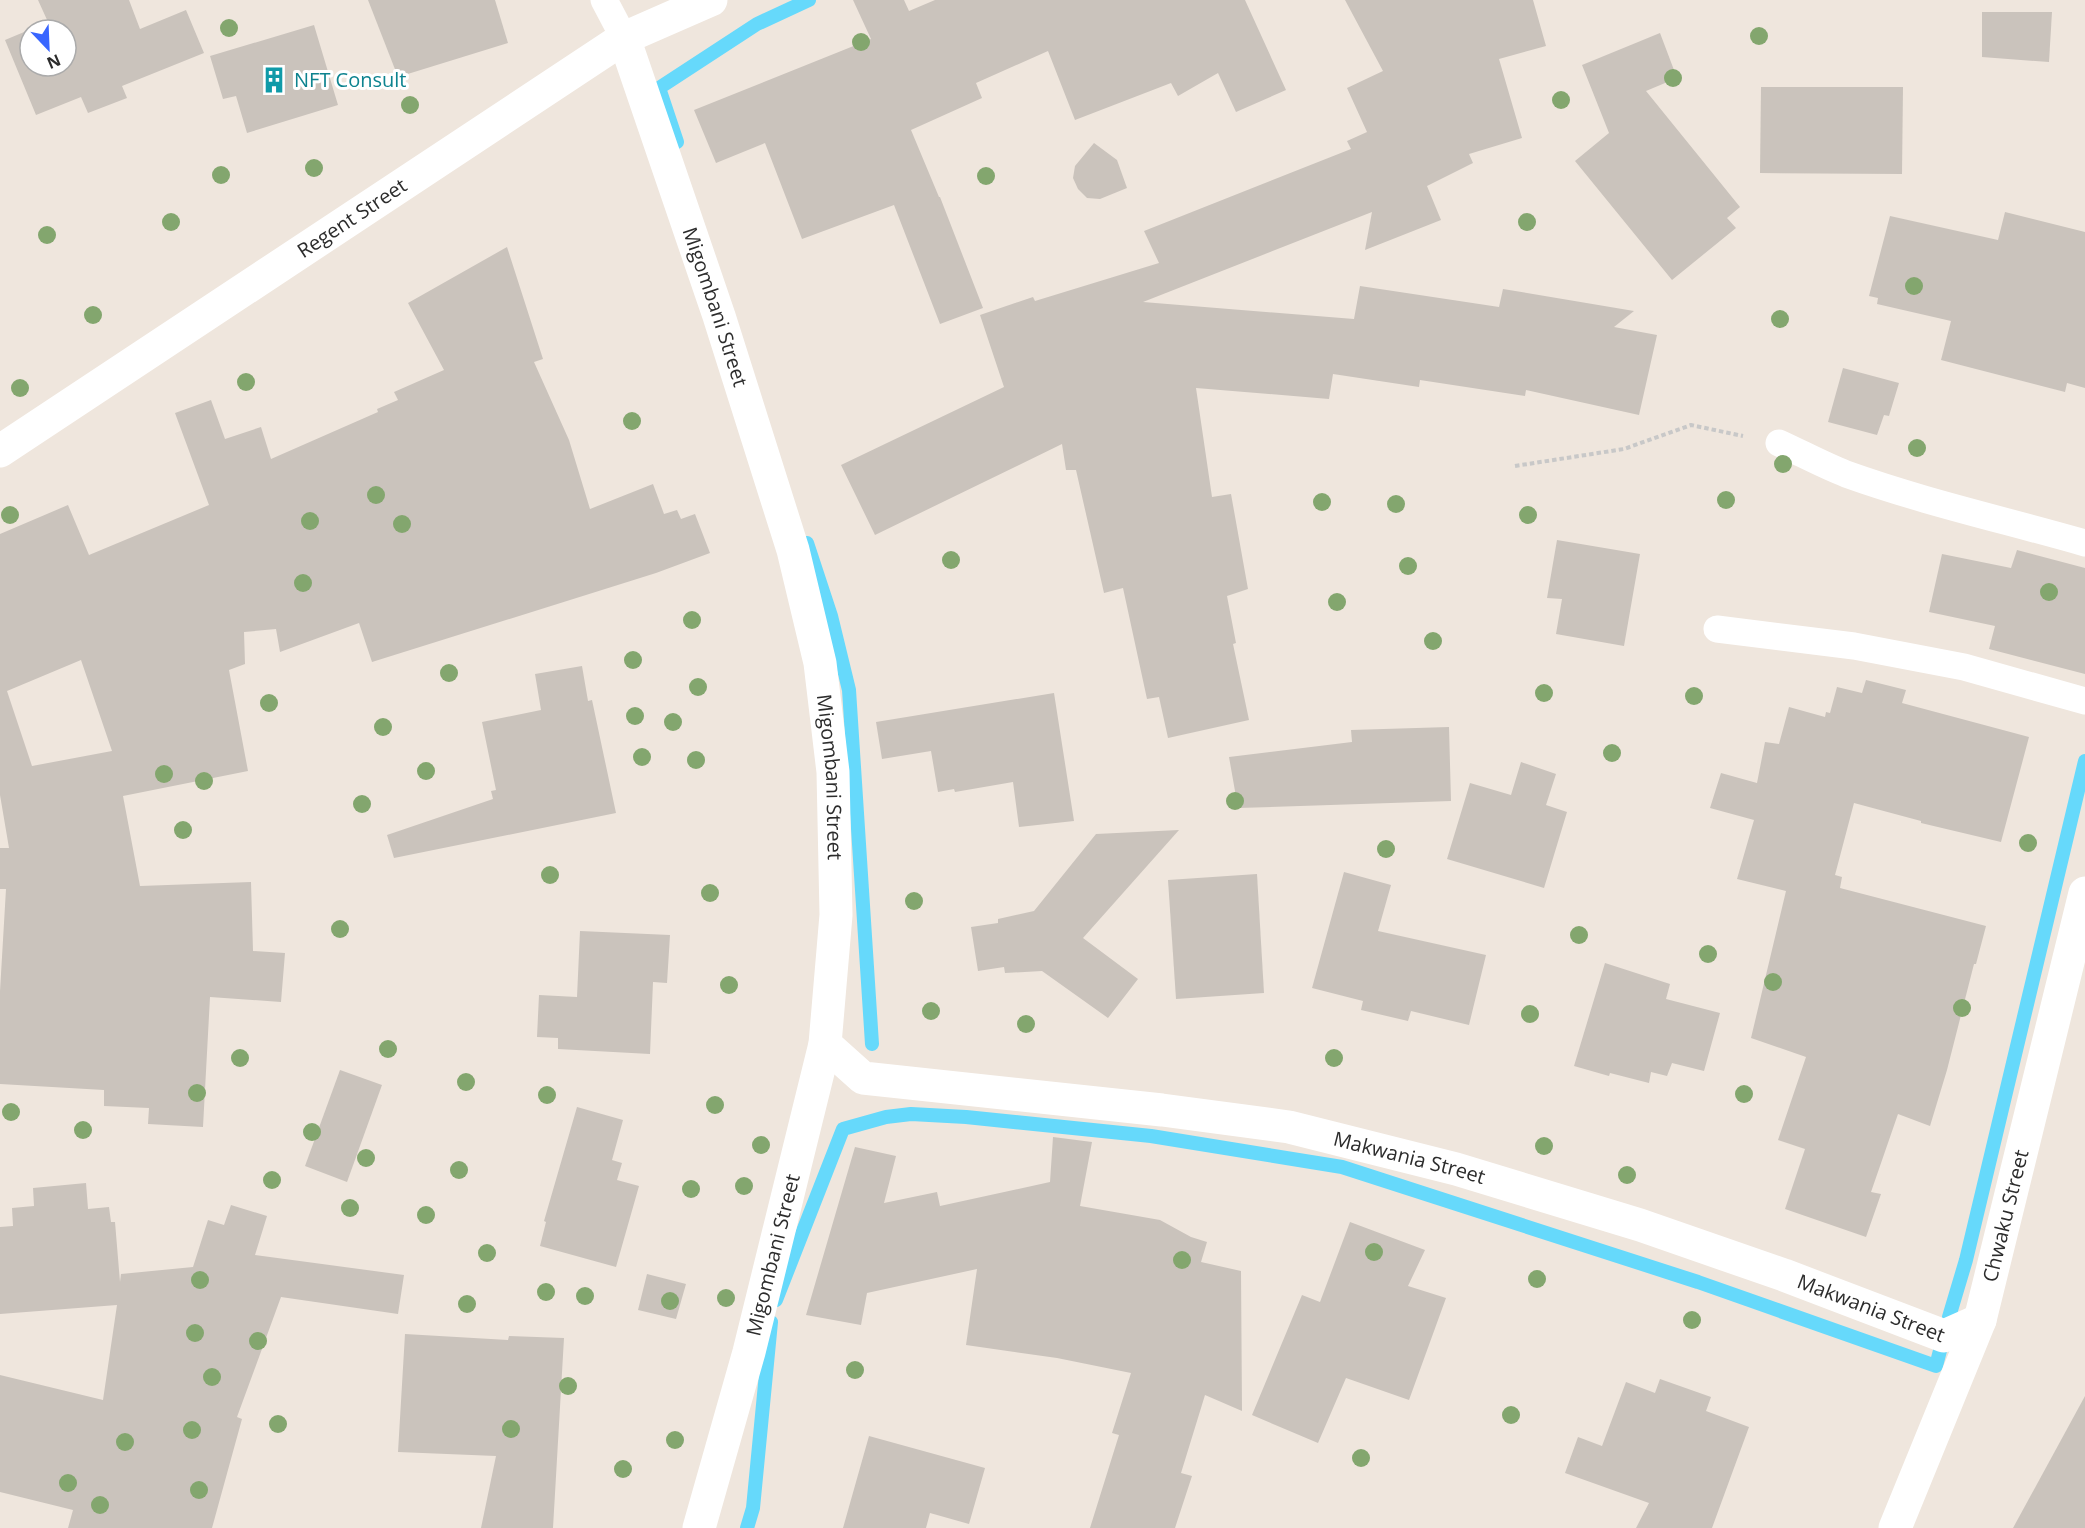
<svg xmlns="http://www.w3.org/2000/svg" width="2085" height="1528" font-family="'Open Sans',sans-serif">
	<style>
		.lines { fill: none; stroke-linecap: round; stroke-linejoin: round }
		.stream { stroke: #66d9fb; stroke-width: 14 }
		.building { fill: #cac3bc; fill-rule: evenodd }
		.path { stroke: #c8c8c8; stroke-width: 4; stroke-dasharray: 4.5 3; stroke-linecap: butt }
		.service { stroke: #fff; stroke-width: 27 }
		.minor { stroke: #fff; stroke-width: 33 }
		.secondary { stroke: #fff; stroke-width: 33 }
		.tree { fill: #83a66e }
		.labels { text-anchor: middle; stroke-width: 6; stroke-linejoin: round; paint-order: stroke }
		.culture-label { font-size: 20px; fill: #0d838f; stroke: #fff; text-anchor: start }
		.street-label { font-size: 20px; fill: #2c2c2c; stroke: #fff }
	</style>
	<rect width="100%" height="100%" fill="#efe6dd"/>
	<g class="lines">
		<g class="stream">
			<path d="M677,142L659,88L757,24L809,0"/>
			<path d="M807,543L831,616L849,690L872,1044"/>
			<path d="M776,1300L843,1129L886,1117L911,1114L966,1117L1151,1136L1342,1167L1698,1282L1936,1366L1943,1339"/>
			<path d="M1949,1317L1966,1260L2085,761"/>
			<path d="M747,1528L753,1508L771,1322"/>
		</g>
	</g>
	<g class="building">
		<path d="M38,0H129L140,29L186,10L204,53L122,86L127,98L88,113L81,97L36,115L5,40L48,22ZM30,30H66V66H30Z"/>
		<path d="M368,0H495L508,43L398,77Z"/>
		<path d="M853,0H904L909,11L935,0H1245L1286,90L1236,112L1218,73L1178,96L1171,83L1075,120L1048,51L976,83L982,98L911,130L939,197H940L983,308L940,324L894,205L802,239L765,143L716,163L694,110L871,39Z"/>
		<path d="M1345,0H1533L1546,46L1499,59L1522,138L1469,154L1473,163L1427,186L1441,220L1365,250L1372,212L1143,302L1354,319L1360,286L1499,307L1503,289L1634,311L1614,327L1657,335L1639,415L1526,390L1525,396L1420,380L1419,387L1333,374L1329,399L1196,388L1212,497L1231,494L1248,589L1227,596L1236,643L1233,644L1249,720L1168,738L1159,697L1147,699L1123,588L1104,593L1076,470H1066L1062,444L875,535L841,465L1004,387L980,315L1033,297L1035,301L1159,263L1144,231L1351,149L1347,141L1367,132L1347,88L1383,71Z"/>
		<path d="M1982,12H2052L2049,62L1982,57Z"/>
		<path d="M314,25L338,105L247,133L236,96L223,99L210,56Z"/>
		<path d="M1660,33L1677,78L1646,91L1740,207L1727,218L1736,228L1672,280L1575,161L1609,133L1582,65Z"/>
		<path d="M1761,87H1903L1902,174L1760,173Z"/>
		<path d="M1094,143L1117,160L1127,188L1100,199L1087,198L1078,189L1073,178L1075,166Z"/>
		<path d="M2005,212L2085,232V388L2067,383L2065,392L1941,360L1951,321L1877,304L1878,298L1869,296L1890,216L1998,240Z"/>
		<path d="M507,247L543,359L534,362L569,440L590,509L653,484L664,514L677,510L681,519L695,514L710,553L656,573L372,662L359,623L280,652L276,629L244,632L245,664L229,670L248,771L123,796L140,886L251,882L253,951L285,953L281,1002L210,997L203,1127L148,1124L149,1108L104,1106V1090L0,1084V991L6,889H0V848H9L0,795V534L68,505L89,555L209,505L175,413L211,400L225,439L261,427L271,459L378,412L377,409L398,400L394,392L444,370L408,303ZM81,660L112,751L32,766L7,691Z"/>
		<path d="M1843,368L1899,383L1889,416L1884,415L1877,435L1828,422Z"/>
		<path d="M1557,540L1640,554L1624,646L1556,634L1562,599L1547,598Z"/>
		<path d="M2017,550L2085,568V674L1989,649L1995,626L1929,612L1942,554L2011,568Z"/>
		<path d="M582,666L588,701L592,700L616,813L394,858L387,835L493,799L491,791L496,790L482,722L541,710L535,674Z"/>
		<path d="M1866,680L1906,690L1902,703L2029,737L2001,842L1921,823V821L1854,803L1835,875L1842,877L1840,888L1986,926L1976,964H1974L1947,1070L1930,1126L1898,1114L1871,1192L1881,1194L1866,1237L1785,1209L1805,1149L1778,1140L1806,1057L1751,1038L1786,891L1737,879L1754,820L1710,808L1721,773L1757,783L1765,742L1779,744L1789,707L1825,717L1826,712L1830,713L1837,687L1862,693Z"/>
		<path d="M1054,693L1074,821L1019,827L1013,782L955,792L954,789L938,792L931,751L882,759L876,722Z"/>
		<path d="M1449,727L1451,801L1238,808L1229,757L1352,742L1351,730Z"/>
		<path d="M1521,762L1556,774L1546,805L1567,812L1544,888L1447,859L1470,783L1511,795Z"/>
		<path d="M1179,830L1083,938L1138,979L1108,1018L1042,971L1005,973L1004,967L978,971L971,927L998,923V919L1034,911L1096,834Z"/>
		<path d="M1344,872L1391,885L1378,931L1486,955L1469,1025L1411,1011L1408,1021L1361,1010L1363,1001L1312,988Z"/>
		<path d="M1257,874L1264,993L1176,999L1168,880Z"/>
		<path d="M580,931L670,935L667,983L653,982L650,1054L558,1049V1038L537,1037L539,995L577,997Z"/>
		<path d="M1605,963L1670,984L1666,999L1720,1013L1704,1071L1672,1063L1667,1076L1651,1072L1649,1083L1610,1073L1609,1076L1574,1066Z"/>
		<path d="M340,1070L382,1085L347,1182L305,1166Z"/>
		<path d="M577,1107L623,1120L612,1160L622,1163L617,1180L639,1186L616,1267L540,1246L546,1222L544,1221Z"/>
		<path d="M1053,1137L1092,1142L1080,1206L1160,1220L1191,1237L1207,1242L1201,1262L1241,1271L1242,1411L1205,1395L1181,1473L1192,1476L1175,1528H1090L1119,1435L1112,1433L1131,1373L1057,1358L966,1345L977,1269L867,1293L861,1325L806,1315L855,1147L896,1156L884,1203L937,1192L940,1206L1050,1182Z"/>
		<path d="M86,1183L88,1209L109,1207L111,1222H115L120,1282L121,1274L193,1267L208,1220L224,1225L231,1205L267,1216L255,1255L404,1275L398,1314L281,1297L237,1417L242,1419L212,1528H68L73,1510L0,1492V1375L103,1400L117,1305L0,1314V1227L13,1226L12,1208L34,1206L33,1188Z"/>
		<path d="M1350,1222L1425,1250L1408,1286L1446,1298L1409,1400L1346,1378L1318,1443L1252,1415L1302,1295L1320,1302Z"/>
		<path d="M647,1274L686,1284L676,1319L638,1310Z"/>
		<path d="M405,1334L508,1340L509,1336L564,1338L553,1528H481L496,1456L398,1452Z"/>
		<path d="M1660,1379L1711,1397L1706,1411L1749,1427L1712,1528H1636L1649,1503L1565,1473L1578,1437L1602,1446L1626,1382L1655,1393Z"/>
		<path d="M2085,1396V1528H2013Z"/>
		<path d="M869,1436L985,1468L969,1524L930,1513L926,1528H843Z"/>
	</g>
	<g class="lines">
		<path class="path" d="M1515,466L1624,449L1691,425L1743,436"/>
		<g class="service">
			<path d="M604,0L624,38"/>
			<path d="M1779,443C1801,453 1823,465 1846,474C1924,502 2005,520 2085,543"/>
			<path d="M1717,629L1854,646L1964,667L2085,701"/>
		</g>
		<g class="minor">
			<path id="s1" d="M0,451L624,38L711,0"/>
			<path id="s2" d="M825,1044L863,1078L1162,1110L1289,1127L1456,1169L1640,1225L1784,1275L1944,1336L1980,1320"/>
		</g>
		<g class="secondary">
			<path id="s3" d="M624,38L719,316L793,550L820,663L833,772L836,915L825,1044L749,1352L699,1528"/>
			<path id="s4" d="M1895,1528L1980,1320L2085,893"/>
		</g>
	</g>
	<g class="tree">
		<circle cx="229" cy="28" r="9"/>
		<circle cx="1759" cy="36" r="9"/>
		<circle cx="861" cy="42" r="9"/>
		<circle cx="1673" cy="78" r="9"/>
		<circle cx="1561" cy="100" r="9"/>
		<circle cx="410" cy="105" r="9"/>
		<circle cx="314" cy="168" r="9"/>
		<circle cx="221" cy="175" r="9"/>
		<circle cx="986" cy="176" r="9"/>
		<circle cx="171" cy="222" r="9"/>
		<circle cx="1527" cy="222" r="9"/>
		<circle cx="47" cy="235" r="9"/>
		<circle cx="1914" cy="286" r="9"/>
		<circle cx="93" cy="315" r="9"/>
		<circle cx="1780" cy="319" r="9"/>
		<circle cx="246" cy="382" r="9"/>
		<circle cx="20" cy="388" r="9"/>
		<circle cx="632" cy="421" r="9"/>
		<circle cx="1917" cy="448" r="9"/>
		<circle cx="1783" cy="464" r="9"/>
		<circle cx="376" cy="495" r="9"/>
		<circle cx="1726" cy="500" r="9"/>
		<circle cx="1322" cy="502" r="9"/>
		<circle cx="1396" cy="504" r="9"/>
		<circle cx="10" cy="515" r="9"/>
		<circle cx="1528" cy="515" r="9"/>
		<circle cx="310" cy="521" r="9"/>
		<circle cx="402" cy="524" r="9"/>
		<circle cx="951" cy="560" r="9"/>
		<circle cx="1408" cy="566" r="9"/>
		<circle cx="303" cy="583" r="9"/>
		<circle cx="2049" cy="592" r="9"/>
		<circle cx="1337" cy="602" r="9"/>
		<circle cx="692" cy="620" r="9"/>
		<circle cx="1433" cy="641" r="9"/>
		<circle cx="633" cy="660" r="9"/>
		<circle cx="449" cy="673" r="9"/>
		<circle cx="698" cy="687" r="9"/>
		<circle cx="1544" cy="693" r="9"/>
		<circle cx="1694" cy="696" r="9"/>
		<circle cx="269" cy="703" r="9"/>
		<circle cx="635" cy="716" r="9"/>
		<circle cx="673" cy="722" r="9"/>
		<circle cx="383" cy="727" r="9"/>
		<circle cx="1612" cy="753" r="9"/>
		<circle cx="642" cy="757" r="9"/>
		<circle cx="696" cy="760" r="9"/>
		<circle cx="426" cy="771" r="9"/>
		<circle cx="164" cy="774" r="9"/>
		<circle cx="204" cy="781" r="9"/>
		<circle cx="1235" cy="801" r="9"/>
		<circle cx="362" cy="804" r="9"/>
		<circle cx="183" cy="830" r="9"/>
		<circle cx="2028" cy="843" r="9"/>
		<circle cx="1386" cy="849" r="9"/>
		<circle cx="550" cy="875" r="9"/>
		<circle cx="710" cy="893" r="9"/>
		<circle cx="914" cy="901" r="9"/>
		<circle cx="340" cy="929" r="9"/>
		<circle cx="1579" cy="935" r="9"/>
		<circle cx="1708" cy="954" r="9"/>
		<circle cx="1773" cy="982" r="9"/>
		<circle cx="729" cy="985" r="9"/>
		<circle cx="1962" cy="1008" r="9"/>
		<circle cx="931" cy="1011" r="9"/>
		<circle cx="1530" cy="1014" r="9"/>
		<circle cx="1026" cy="1024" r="9"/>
		<circle cx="388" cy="1049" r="9"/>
		<circle cx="240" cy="1058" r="9"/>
		<circle cx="1334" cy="1058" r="9"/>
		<circle cx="466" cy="1082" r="9"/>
		<circle cx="197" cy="1093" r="9"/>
		<circle cx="1744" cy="1094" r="9"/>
		<circle cx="547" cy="1095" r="9"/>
		<circle cx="715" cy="1105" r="9"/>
		<circle cx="11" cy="1112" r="9"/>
		<circle cx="83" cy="1130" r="9"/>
		<circle cx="312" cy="1132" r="9"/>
		<circle cx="761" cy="1145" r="9"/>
		<circle cx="1544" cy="1146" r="9"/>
		<circle cx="366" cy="1158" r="9"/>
		<circle cx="459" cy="1170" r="9"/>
		<circle cx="1627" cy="1175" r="9"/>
		<circle cx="272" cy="1180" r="9"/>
		<circle cx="744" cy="1186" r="9"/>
		<circle cx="691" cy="1189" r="9"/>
		<circle cx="350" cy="1208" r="9"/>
		<circle cx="426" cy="1215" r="9"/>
		<circle cx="1374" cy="1252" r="9"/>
		<circle cx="487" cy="1253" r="9"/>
		<circle cx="1182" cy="1260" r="9"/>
		<circle cx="1537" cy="1279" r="9"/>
		<circle cx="200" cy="1280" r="9"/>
		<circle cx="546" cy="1292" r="9"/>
		<circle cx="585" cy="1296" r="9"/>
		<circle cx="726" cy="1298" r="9"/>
		<circle cx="670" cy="1301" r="9"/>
		<circle cx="467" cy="1304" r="9"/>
		<circle cx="1692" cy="1320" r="9"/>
		<circle cx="195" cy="1333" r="9"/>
		<circle cx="258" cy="1341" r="9"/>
		<circle cx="855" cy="1370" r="9"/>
		<circle cx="212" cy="1377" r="9"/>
		<circle cx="568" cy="1386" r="9"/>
		<circle cx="1511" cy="1415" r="9"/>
		<circle cx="278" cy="1424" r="9"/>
		<circle cx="511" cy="1429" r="9"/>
		<circle cx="192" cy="1430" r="9"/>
		<circle cx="675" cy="1440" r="9"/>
		<circle cx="125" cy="1442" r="9"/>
		<circle cx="1361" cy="1458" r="9"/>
		<circle cx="623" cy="1469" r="9"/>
		<circle cx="68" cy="1483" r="9"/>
		<circle cx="199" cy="1490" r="9"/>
		<circle cx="100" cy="1505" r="9"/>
	</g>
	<defs>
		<g id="building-bare" transform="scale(2.07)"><path d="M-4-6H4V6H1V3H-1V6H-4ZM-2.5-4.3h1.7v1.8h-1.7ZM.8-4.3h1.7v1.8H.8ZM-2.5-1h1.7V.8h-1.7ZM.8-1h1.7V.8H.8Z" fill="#0f9aa8" stroke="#fff" stroke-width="2.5" paint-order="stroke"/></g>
	</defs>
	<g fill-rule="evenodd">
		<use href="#building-bare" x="274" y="80"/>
	</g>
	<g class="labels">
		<g class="culture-label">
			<text x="294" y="87">NFT Consult</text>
		</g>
		<g class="street-label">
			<text dy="7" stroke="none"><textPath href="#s1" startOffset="422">Regent Street</textPath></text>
			<text dy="7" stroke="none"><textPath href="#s3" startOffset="284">Migombani Street</textPath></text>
			<text dy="7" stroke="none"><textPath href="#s3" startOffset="770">Migombani Street</textPath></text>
			<text dy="7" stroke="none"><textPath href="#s2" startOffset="604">Makwania Street</textPath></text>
			<text dy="7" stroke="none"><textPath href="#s4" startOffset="332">Chwaku Street</textPath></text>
			<text transform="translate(773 1255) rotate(-76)" y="7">Migombani Street</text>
			<text dy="7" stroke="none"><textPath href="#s2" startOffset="1090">Makwania Street</textPath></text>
		</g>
	</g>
	<g transform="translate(48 48) rotate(157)"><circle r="28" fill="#ffffff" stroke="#ababab" stroke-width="1.5"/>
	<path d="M0-4.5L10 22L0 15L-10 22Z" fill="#3966ff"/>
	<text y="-9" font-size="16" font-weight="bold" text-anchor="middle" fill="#2c2c2c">N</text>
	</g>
</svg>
